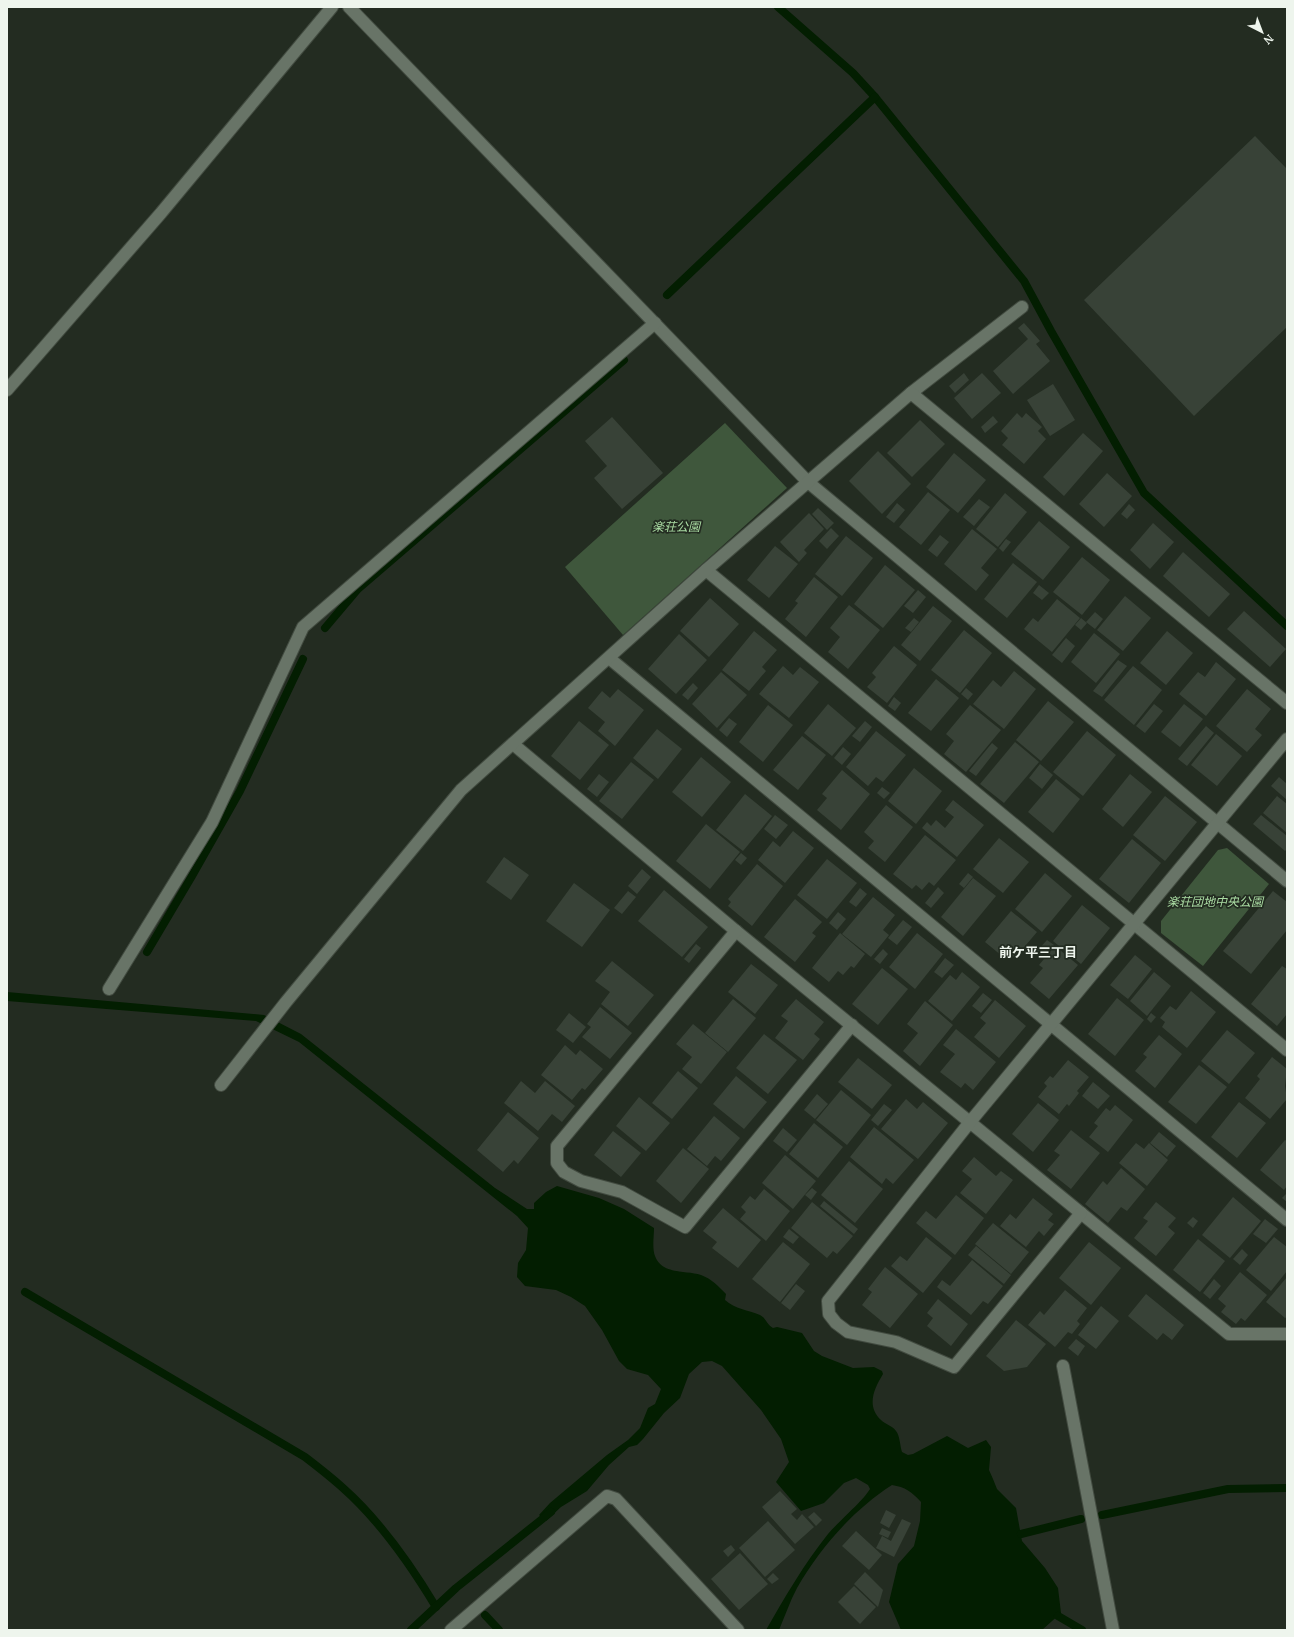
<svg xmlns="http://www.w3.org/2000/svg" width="1294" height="1637" font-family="'PT Serif','Noto Sans JP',serif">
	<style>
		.green { fill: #3f573c }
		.water { fill: #031e01 }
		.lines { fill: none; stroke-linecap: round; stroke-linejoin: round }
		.stream { stroke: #031e01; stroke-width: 8 }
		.building { fill: #384237 }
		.minor-casing { stroke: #424b40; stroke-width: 14 }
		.minor { stroke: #687467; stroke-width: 12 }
		.labels { text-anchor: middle; stroke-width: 3.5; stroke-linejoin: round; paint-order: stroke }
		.park-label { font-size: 12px; font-style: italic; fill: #abdda4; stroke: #232c21 }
		.neighbourhood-label { font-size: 13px; font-weight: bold; fill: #eef5ed; stroke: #232c21 }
	</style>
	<rect width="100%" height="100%" fill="#232c21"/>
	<g class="green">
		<path d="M725,423L787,488L623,635L565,567Z"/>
		<path d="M1227,848L1269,884L1203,966L1161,933V921L1218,850Z"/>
	</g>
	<path class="water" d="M7,992L264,1015L301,1034L495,1188L527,1209H534V1203L546,1192L557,1186L599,1198L624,1209L654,1228C654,1236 652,1248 655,1256C662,1275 686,1270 701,1275C712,1279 718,1286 726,1294L725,1300C735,1309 748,1310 760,1315C766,1318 767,1325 773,1328L777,1327L802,1333L814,1351L822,1356L853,1368L874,1367L882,1371L883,1374C874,1389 866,1406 881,1420C885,1424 893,1426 896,1431C900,1436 900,1446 902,1452L908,1455L913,1454L947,1436L968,1448L986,1440L991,1447L989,1470L993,1479L997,1489L1016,1508L1022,1541L1045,1568L1058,1588L1061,1613L1042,1630H901L889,1602L898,1564L914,1546L920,1521L921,1502C912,1492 905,1487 892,1485C853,1510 820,1548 797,1588C790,1601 785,1616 779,1630H766C785,1597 804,1564 828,1534C838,1522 863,1501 870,1489L868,1485L856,1478L844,1483L824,1503L801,1511L776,1482L789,1462L781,1439L761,1410L722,1366L712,1361L702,1362L689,1374L680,1398L664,1413L643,1439L637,1445L629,1447L609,1465L587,1491L561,1507L546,1521L539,1515L550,1503L607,1455L628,1440L640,1428L648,1408L655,1404L661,1389L648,1375L627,1369L619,1361L602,1330L585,1306L571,1297L556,1290L525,1286L517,1277L518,1263L526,1250L528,1228L517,1216L299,1042L256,1021L7,1001Z"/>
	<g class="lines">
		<g class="stream">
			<path d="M778,7L853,73L875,97L1024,281L1051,331L1144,493L1287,626"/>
			<path d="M667,295L875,97"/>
			<path d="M325,628L358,589L624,360"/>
			<path d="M147,952L192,876L240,791L303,659"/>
			<path d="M25,1292L305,1457C318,1467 331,1477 343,1488C378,1519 412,1567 436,1607"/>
			<path d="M1102,1515L1228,1489L1287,1488"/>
			<path d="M1021,1534L1081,1519"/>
			<path d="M485,1615L499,1630"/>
			<path d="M1058,1616L1082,1630"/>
			<path d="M411,1630L456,1588L551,1512"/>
		</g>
	</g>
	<g class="building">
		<path d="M1255,136L1287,169V327L1194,416L1084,300Z"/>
		<path d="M1024,323L1040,341L1036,344L1050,361L1013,394L993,371L1028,339L1018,328Z"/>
		<path d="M964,373L969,380L955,393L949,386Z"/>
		<path d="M982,373L1001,393L972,419L954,398Z"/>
		<path d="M1053,384L1075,420L1050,436L1027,400Z"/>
		<path d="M1017,413L1022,418L1026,413L1042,427L1038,431L1046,439L1024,464L1002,445L1008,438L1001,431Z"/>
		<path d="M993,416L998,422L985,433L981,427Z"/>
		<path d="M612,417L663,473L622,509L594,478L607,466L585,441Z"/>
		<path d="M920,420L945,444L912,477L887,453Z"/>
		<path d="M1083,433L1103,451L1064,496L1043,477Z"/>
		<path d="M878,451L911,484L882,514L849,481Z"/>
		<path d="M954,453L986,480L958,513L926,487Z"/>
		<path d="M1107,473L1132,496L1104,527L1079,504Z"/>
		<path d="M928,492L950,510L921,545L899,527Z"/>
		<path d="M1005,493L1027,512L998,547L976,529Z"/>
		<path d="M979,499L990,507L974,526L963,517Z"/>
		<path d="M897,503L905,510L894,523L886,517Z"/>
		<path d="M1129,504L1135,510L1127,519L1121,514Z"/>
		<path d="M818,508L834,523L827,530L812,514Z"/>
		<path d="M809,513L824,529L804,550L807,553L799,562L780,542Z"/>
		<path d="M1039,521L1070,547L1043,580L1011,554Z"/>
		<path d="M1153,523L1174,542L1150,569L1130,550Z"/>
		<path d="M831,528L839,536L827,549L819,541Z"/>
		<path d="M972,529L997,549L981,568L989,575L976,591L944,564Z"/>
		<path d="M940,535L949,542L937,557L928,550Z"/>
		<path d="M846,536L873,558L842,596L815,574Z"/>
		<path d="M1006,539L1011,542L1003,552L999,548Z"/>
		<path d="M775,546L798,564L769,598L747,580Z"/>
		<path d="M1183,552L1230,594L1209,617L1163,576Z"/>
		<path d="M1082,557L1110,580L1082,615L1053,592Z"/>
		<path d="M1013,563L1037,582L1007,618L984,599Z"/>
		<path d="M885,565L915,590L883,628L854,604Z"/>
		<path d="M814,577L838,597L806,637L785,619L798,603L795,601Z"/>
		<path d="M1039,585L1049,593L1042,600L1033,593Z"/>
		<path d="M918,590L926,597L913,613L904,606Z"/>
		<path d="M1125,596L1151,618L1123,651L1097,630Z"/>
		<path d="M710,598L739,624L709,657L680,631Z"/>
		<path d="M1057,599L1080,618L1052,652L1024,629L1033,618L1038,622Z"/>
		<path d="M849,605L880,630L848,669L828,652L840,637L830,628Z"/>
		<path d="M933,606L952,621L920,661L901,645Z"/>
		<path d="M1244,611L1286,649L1270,667L1227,629Z"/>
		<path d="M1095,612L1103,619L1095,629L1086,622Z"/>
		<path d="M914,618L919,622L911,632L905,628Z"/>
		<path d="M1081,618L1087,623L1081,630L1075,625Z"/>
		<path d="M964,630L992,653L960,693L931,670Z"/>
		<path d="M754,631L777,650L762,667L766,671L749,691L722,670Z"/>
		<path d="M1167,631L1193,653L1166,685L1140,663Z"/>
		<path d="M1094,633L1120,654L1096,683L1071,662Z"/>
		<path d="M679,634L707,660L676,694L648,669Z"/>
		<path d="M1066,638L1075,646L1062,663L1052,655Z"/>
		<path d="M894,646L917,665L887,703L867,687L876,677L872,673Z"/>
		<path d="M1118,660L1127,666L1102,697L1093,691Z"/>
		<path d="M1216,662L1236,679L1206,716L1179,694L1198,672L1205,677Z"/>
		<path d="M783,666L793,675L800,667L819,682L789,718L759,694Z"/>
		<path d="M1133,666L1162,690L1134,725L1104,700Z"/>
		<path d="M1014,671L1036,689L1004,729L973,704L993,680L1001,687Z"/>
		<path d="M721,672L747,695L717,728L692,704Z"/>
		<path d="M936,679L959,698L931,731L908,713Z"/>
		<path d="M693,683L698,688L688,700L682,695Z"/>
		<path d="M966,688L973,694L968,700L961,694Z"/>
		<path d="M618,689L644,710L615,746L598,731L605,722L588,708L602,691L610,698Z"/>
		<path d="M1247,689L1271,709L1255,729L1262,735L1247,752L1216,726Z"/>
		<path d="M894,697L901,703L895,711L888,706Z"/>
		<path d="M1048,701L1074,722L1041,761L1016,740Z"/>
		<path d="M828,704L856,728L832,756L804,733Z"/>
		<path d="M1154,704L1163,711L1145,733L1136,726Z"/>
		<path d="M1184,704L1203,719L1180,747L1161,732Z"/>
		<path d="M768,705L793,725L763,762L739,742Z"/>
		<path d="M970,705L1001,730L966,772L944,754L954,741L946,734Z"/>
		<path d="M729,718L737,724L727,737L719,730Z"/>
		<path d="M579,721L609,745L580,780L551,756Z"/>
		<path d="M865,721L872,727L860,742L852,736Z"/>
		<path d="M1206,726L1214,733L1187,766L1178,759Z"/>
		<path d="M657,729L682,749L658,779L633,758Z"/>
		<path d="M876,731L906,755L883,782L876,777L868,786L846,767Z"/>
		<path d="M1087,731L1116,755L1083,796L1053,772Z"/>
		<path d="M1216,734L1242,756L1217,786L1191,765Z"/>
		<path d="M802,736L826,755L798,790L773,770Z"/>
		<path d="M1015,742L1039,762L1004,803L980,784Z"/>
		<path d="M992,743L998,748L976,776L969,771Z"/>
		<path d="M843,747L851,754L842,765L834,758Z"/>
		<path d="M701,757L731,782L702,817L672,792Z"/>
		<path d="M631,762L654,780L622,819L599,801Z"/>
		<path d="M1040,764L1053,775L1042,789L1029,778Z"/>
		<path d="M914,768L942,791L916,824L888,801Z"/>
		<path d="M842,770L870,794L841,830L817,810L827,798L822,794Z"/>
		<path d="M599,774L609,782L597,797L587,789Z"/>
		<path d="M1130,774L1152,792L1123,827L1102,809Z"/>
		<path d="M1279,777L1287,784V800L1271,786Z"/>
		<path d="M1056,779L1080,799L1053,833L1028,812Z"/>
		<path d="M882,787L890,793L884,799L877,793Z"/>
		<path d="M745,794L772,816L743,851L716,830Z"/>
		<path d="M1165,796L1197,822L1165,861L1133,835Z"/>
		<path d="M1277,796L1287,804V833L1263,813Z"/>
		<path d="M953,800L984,825L957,857L922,828L927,822L931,826L936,820L945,828L954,817L945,810Z"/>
		<path d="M886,805L913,827L885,862L868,848L874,841L864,832Z"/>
		<path d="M775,815L788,825L776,839L764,829Z"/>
		<path d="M1261,815L1287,836V849L1285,851L1253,824Z"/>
		<path d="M706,824L740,852L710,889L676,861Z"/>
		<path d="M793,831L814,848L785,883L758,860L773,841L780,847Z"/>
		<path d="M925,835L956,860L934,886L929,882L922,890L916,885L912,889L893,874Z"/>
		<path d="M999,838L1029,862L1003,893L973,869Z"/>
		<path d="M1132,839L1161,863L1129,903L1099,879Z"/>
		<path d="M741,853L747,858L741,865L735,860Z"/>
		<path d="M504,857L529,875L511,900L486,882Z"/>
		<path d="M827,859L857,883L827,919L797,895Z"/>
		<path d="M757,864L783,886L752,926L728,906L731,902L728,899Z"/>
		<path d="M642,869L651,877L637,894L628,886Z"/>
		<path d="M968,873L973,877L964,888L959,884Z"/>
		<path d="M1045,873L1072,896L1042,932L1015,909Z"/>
		<path d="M973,878L996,896L963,936L941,917Z"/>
		<path d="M574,883L610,910L582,947L546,921Z"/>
		<path d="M938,887L944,893L931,908L925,903Z"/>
		<path d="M860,888L867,894L856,907L849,902Z"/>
		<path d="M664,890L708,927L682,957L638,921Z"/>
		<path d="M628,891L636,897L622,914L614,908Z"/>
		<path d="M1273,891L1287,902V930L1251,974L1223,951Z"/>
		<path d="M873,897L895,915L883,930L889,935L871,957L842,934Z"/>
		<path d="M795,899L822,922L812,933L816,936L795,962L764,937Z"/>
		<path d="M1082,905L1110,928L1081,964L1053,941Z"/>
		<path d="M1011,911L1037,932L1015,958L1007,951L1002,956L985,942Z"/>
		<path d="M838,912L846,919L837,930L829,923Z"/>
		<path d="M903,920L912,927L897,945L888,938Z"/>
		<path d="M840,933L865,954L854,968L851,966L843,975L838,971L829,982L812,968Z"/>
		<path d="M917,933L943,954L915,989L889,967Z"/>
		<path d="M1047,940L1054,945L1044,957L1037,951Z"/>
		<path d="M696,944L701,948L689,963L684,959Z"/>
		<path d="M1055,946L1078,965L1049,999L1030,983L1043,968L1039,965Z"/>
		<path d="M883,949L888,954L880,964L874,959Z"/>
		<path d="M1135,955L1152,969L1128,999L1110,985Z"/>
		<path d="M945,958L954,965L942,978L934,972Z"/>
		<path d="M612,961L654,995L628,1026L601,1004L610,992L595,981Z"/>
		<path d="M751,964L778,985L755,1014L728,992Z"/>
		<path d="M1282,966L1287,969V1014L1277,1026L1251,1004Z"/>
		<path d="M882,968L908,989L878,1025L852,1004Z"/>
		<path d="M962,972L980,987L952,1021L928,1001L950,975L956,980Z"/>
		<path d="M1154,972L1171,986L1147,1016L1130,1001Z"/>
		<path d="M1191,991L1216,1012L1187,1048L1162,1027L1165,1022L1160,1018L1170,1006L1176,1010Z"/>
		<path d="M983,993L992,1000L981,1013L972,1006Z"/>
		<path d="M1117,998L1144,1020L1115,1056L1088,1034Z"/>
		<path d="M733,999L756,1018L728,1052L705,1033Z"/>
		<path d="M796,999L824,1022L814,1034L820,1039L803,1060L775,1038L788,1021L781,1016Z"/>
		<path d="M995,1000L1026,1026L999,1058L974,1037L986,1023L980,1018Z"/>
		<path d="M925,1001L953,1025L920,1066L903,1051L918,1033L907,1024Z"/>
		<path d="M600,1007L632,1033L610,1059L582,1037L591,1027L587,1024Z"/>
		<path d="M569,1013L586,1027L573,1043L556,1030Z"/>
		<path d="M1151,1013L1156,1017L1151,1023L1147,1019Z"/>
		<path d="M693,1024L727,1052L701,1084L682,1069L692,1057L676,1044Z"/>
		<path d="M956,1029L996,1062L973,1090L965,1083L961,1088L940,1072L955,1054L943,1045Z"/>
		<path d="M1227,1030L1255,1053L1229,1084L1201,1061Z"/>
		<path d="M764,1034L797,1060L768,1094L736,1068Z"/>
		<path d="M1159,1035L1182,1054L1155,1088L1135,1071L1147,1057L1143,1054Z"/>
		<path d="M565,1045L576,1055L580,1050L603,1069L585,1090L582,1088L572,1100L541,1075Z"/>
		<path d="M1272,1057L1287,1069L1285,1086L1287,1099L1270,1119L1245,1098L1260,1079L1257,1076Z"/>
		<path d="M858,1058L892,1085L872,1109L838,1082Z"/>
		<path d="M1068,1060L1089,1077L1077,1091L1079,1093L1069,1106L1067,1104L1059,1114L1038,1097L1047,1086L1044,1083L1050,1076L1053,1078Z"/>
		<path d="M1199,1065L1227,1087L1196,1124L1168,1102Z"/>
		<path d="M678,1071L698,1088L672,1119L652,1103Z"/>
		<path d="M736,1076L767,1102L744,1129L713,1104Z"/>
		<path d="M521,1081L535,1093L545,1081L575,1106L562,1122L552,1114L538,1131L504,1103Z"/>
		<path d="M1093,1082L1110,1096L1098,1109L1082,1096Z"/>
		<path d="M841,1090L871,1115L847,1145L816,1120Z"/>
		<path d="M817,1094L828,1104L815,1119L804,1110Z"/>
		<path d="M639,1097L670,1123L646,1151L616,1126Z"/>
		<path d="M906,1099L917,1109L923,1102L948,1123L918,1159L881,1129Z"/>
		<path d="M1239,1102L1266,1123L1237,1158L1211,1137Z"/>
		<path d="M1038,1103L1059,1120L1033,1152L1012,1134Z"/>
		<path d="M884,1104L892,1110L878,1126L871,1120Z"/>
		<path d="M1115,1105L1133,1120L1108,1152L1089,1137L1098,1126L1094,1123L1106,1108L1110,1111Z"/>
		<path d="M508,1112L539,1138L518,1164L514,1160L503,1172L477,1150Z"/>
		<path d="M714,1116L740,1138L721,1161L715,1156L707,1166L687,1149Z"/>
		<path d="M814,1123L843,1147L818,1178L789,1154Z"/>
		<path d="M874,1127L914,1160L893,1184L886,1178L882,1184L850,1157Z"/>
		<path d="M783,1128L797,1140L787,1152L773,1141Z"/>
		<path d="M1071,1130L1100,1153L1071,1189L1047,1170L1060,1155L1054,1151Z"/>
		<path d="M613,1131L641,1153L621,1177L594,1155Z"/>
		<path d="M1159,1132L1176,1146L1167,1157L1150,1143Z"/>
		<path d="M1285,1140L1287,1141V1186L1284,1190L1260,1170Z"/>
		<path d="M1136,1143L1144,1149L1149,1143L1168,1160L1147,1186L1119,1163Z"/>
		<path d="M683,1148L709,1169L681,1203L656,1181Z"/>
		<path d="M785,1155L816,1181L793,1209L762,1183Z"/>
		<path d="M974,1157L996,1176L1001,1171L1013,1180L986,1214L960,1193L972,1179L962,1171Z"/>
		<path d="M849,1161L883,1189L855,1223L821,1195Z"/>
		<path d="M1121,1168L1145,1189L1127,1211L1121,1207L1108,1223L1085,1204L1103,1181L1107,1185Z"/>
		<path d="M812,1188L817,1192L811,1200L805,1195Z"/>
		<path d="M764,1189L790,1211L766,1241L740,1219L746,1212L741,1207L750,1196L755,1200Z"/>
		<path d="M1287,1193V1202L1282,1198Z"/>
		<path d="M956,1195L984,1218L955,1255L916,1223L926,1211L936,1219Z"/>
		<path d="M1233,1197L1261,1221L1230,1258L1202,1235Z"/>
		<path d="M1033,1198L1053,1214L1048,1220L1054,1224L1044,1236L1039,1231L1026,1247L1000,1226L1010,1214L1016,1219Z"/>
		<path d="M824,1201L858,1229L854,1234L820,1206Z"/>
		<path d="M812,1202L853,1236L837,1254L833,1251L827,1258L791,1228Z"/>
		<path d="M1156,1202L1176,1218L1168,1227L1175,1233L1156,1256L1134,1238L1148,1221L1143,1218Z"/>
		<path d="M723,1208L761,1240L738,1268L712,1248L717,1242L703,1231Z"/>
		<path d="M1193,1217L1198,1221L1193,1228L1187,1223Z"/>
		<path d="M1265,1219L1278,1229L1266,1243L1253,1234Z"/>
		<path d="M993,1223L1029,1252L1011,1274L975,1244Z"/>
		<path d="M789,1229L799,1237L793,1244L783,1237Z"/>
		<path d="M926,1237L952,1258L923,1293L891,1266L900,1256L907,1261Z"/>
		<path d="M1274,1237L1287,1247V1271L1271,1291L1246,1270Z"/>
		<path d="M1198,1239L1225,1261L1200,1292L1173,1270Z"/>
		<path d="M783,1242L810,1264L780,1302L752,1279Z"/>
		<path d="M1089,1242L1121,1268L1091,1305L1059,1278Z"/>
		<path d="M976,1246L1011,1275L1004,1284L968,1255Z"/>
		<path d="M1242,1249L1248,1255L1240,1265L1233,1259Z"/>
		<path d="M972,1260L1003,1286L988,1304L983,1301L971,1315L937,1287L942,1280L950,1286Z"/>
		<path d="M885,1267L918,1294L890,1328L862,1305L872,1292L868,1289Z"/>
		<path d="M1240,1272L1267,1295L1245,1321L1241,1318L1236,1324L1221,1312L1226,1306L1218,1299Z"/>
		<path d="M1287,1277V1317L1285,1318L1266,1302Z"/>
		<path d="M1214,1279L1221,1286L1210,1299L1203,1293Z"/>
		<path d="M796,1284L805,1291L790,1310L781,1303Z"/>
		<path d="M1065,1290L1087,1308L1077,1321L1080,1324L1072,1334L1068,1332L1055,1347L1028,1325L1040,1311L1044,1315Z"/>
		<path d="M1146,1294L1184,1325L1172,1340L1163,1333L1157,1340L1128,1316Z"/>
		<path d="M938,1299L968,1324L951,1346L927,1326L933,1318L927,1313Z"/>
		<path d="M1101,1306L1119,1321L1096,1349L1078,1335Z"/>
		<path d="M1016,1320L1046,1344L1027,1367L1004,1371L986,1356Z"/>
		<path d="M1076,1339L1085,1346L1078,1356L1068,1348Z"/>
		<path d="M780,1491L797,1509L791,1514L797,1520L802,1514L814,1527L795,1544L762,1507Z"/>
		<path d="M886,1510L896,1515L889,1528L880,1523Z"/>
		<path d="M814,1512L822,1520L816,1526L808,1517Z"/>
		<path d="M902,1519L911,1523L894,1557L876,1548L882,1536L891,1541Z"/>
		<path d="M768,1521L795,1550L765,1577L739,1548Z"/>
		<path d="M882,1528L891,1532L888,1538L879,1534Z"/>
		<path d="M856,1531L882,1555L869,1570L842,1546Z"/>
		<path d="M731,1545L735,1550L728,1557L723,1551Z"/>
		<path d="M740,1553L768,1584L739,1610L711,1579Z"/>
		<path d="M865,1572L883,1590L878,1607L854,1584Z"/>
		<path d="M773,1573L779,1579L772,1584L767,1579Z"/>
		<path d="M854,1586L876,1607L860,1624L838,1602Z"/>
	</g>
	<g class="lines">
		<g class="minor-casing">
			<g id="minor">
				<path d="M349,7L808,482L1287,881"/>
				<path d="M7,390L161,213L332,7"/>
				<path d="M911,393L1022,307"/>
				<path d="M706,570L1287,1050"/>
				<path d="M609,658L1287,1220"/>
				<path d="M513,744L736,931L1229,1334H1287"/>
				<path d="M736,931L557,1146V1163L564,1172L581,1181L622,1192L685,1227L852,1025"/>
				<path d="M109,989L212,822L303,627L655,323"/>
				<path d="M221,1085L286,1002L461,790L706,570L911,393L1287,703"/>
				<path d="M1081,1213L954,1367L896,1342L848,1332L836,1323L829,1314L828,1301L970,1122L1287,739"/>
				<path d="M1063,1366L1113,1630"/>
				<path d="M451,1630L607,1496L616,1499L738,1630"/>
			</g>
		</g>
		<use href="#minor" class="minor"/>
	</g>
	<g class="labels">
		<g class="park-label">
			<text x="676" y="531">楽荘公園</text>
			<text x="1215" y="906">楽荘団地中央公園</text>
		</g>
		<g class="neighbourhood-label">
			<text x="1038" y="957">前ケ平三丁目</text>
		</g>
	</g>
	<rect width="1294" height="1637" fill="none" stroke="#eef5ed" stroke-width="16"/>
	<g transform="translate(1262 32) rotate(138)" stroke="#232c21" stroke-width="3" paint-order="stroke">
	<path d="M0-3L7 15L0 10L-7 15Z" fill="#eef5ed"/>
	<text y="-6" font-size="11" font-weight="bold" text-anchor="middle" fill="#eef5ed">N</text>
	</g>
</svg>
